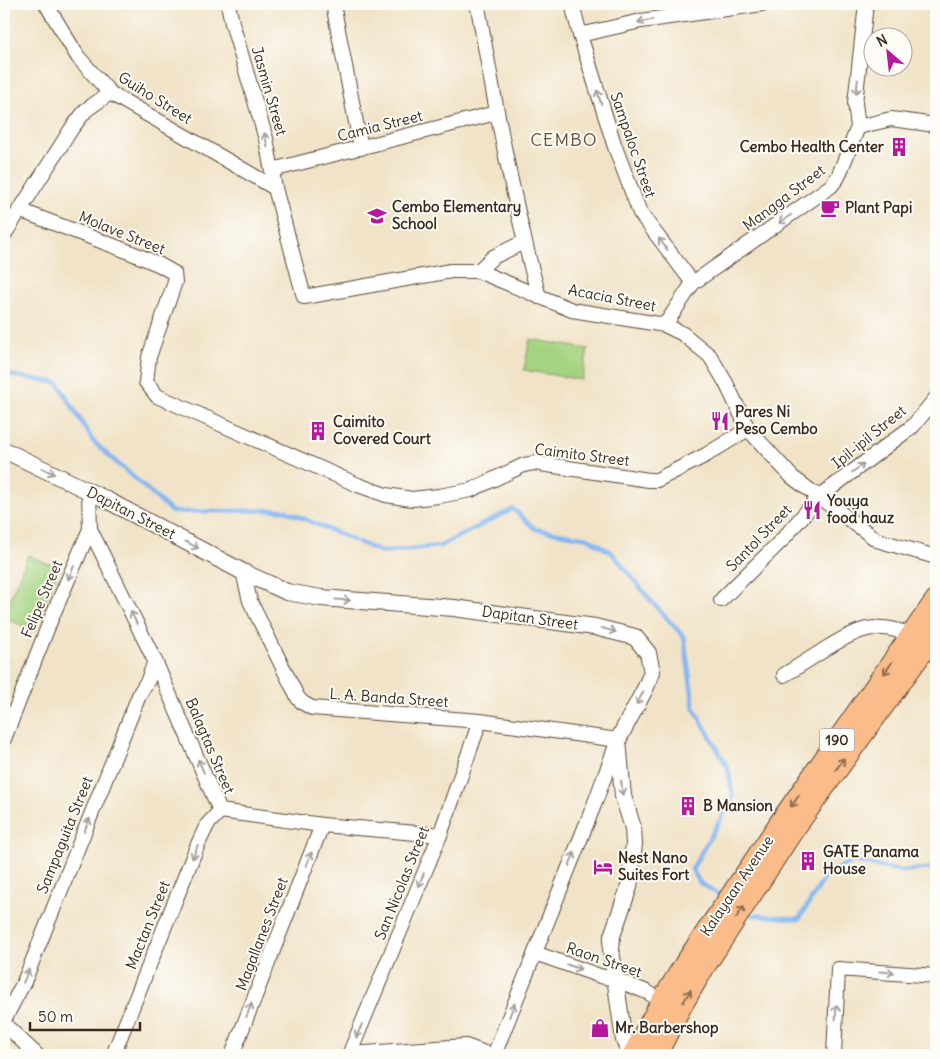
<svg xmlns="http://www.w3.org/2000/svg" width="940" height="1059" font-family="Delius,sans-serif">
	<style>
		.green { fill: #a5d381; stroke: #707e50 }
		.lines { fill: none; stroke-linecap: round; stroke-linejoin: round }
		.stream { stroke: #86b7f2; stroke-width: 4.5 }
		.minor-casing { stroke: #564637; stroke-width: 16 }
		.tertiary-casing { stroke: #564637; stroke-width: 18 }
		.primary-casing { stroke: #564637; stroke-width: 23 }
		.minor { stroke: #fff; stroke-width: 14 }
		.tertiary { stroke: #fff; stroke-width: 16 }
		.primary { stroke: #f9bc8a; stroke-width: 21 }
		.oneway { stroke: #a79f9a }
		.oneway2 { stroke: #906c4f }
		.labels { text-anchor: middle; stroke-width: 4; stroke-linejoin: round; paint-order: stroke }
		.shield { fill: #fdfcf7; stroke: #75695f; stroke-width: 1 }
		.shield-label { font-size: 14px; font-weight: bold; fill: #3b2a1e }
		.street-label { font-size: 15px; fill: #3b2a1e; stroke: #fdfcf7 }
		.poi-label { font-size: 15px; font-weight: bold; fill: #3b2a1e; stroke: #fdfcf7; text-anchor: start }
		.quarter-label { font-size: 18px; letter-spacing: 1px; fill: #725038; stroke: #fdfcf7 }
	</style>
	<rect width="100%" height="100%" fill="#fdfcf7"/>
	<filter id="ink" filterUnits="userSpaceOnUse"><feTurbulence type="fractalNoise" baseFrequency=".02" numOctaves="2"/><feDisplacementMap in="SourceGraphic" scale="10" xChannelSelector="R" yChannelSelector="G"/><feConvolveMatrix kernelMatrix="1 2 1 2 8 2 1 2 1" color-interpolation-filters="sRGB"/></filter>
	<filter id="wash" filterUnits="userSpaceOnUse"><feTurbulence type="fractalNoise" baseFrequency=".0096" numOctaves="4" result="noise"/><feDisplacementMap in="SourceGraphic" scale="20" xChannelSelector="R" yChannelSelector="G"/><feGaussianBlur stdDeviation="1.12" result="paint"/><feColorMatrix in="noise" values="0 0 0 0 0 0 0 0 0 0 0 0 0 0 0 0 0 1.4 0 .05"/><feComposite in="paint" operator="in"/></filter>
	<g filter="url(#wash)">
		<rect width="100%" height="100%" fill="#f1e3c7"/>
		<g class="green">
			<path d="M530,339L588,349L582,380L524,370Z"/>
			<path d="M28,555L59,568L33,630L4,618V613Z"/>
		</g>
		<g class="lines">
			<g class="stream">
				<path d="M4,374L58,383L93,441L120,466"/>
				<path d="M122,467L172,512L284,510L353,540"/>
				<path d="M358,542L381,552L440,546L513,509L535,529L588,538L612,553L652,602L684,637L694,708L728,768L733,797L692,869L700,883L723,897"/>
				<path d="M747,911L753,915L799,919L827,874L852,861L901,871L936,868"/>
			</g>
		</g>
	</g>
	<g filter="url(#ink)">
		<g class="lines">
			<g class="minor-casing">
				<g id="minor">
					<path d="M46,4L78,57L110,93L275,188"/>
					<path d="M228,4L232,23L266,139L275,188L304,297L451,271H478L572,310L665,325L683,334L710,356L726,383L748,429L792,477L877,540L936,557"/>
					<path d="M333,4L361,148"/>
					<path d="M475,4L478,7C495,104 513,201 539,297"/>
					<path d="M572,4L580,35L615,147L640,213L693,283"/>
					<path d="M580,35L641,21L762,4"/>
					<path d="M858,127L891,119L936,125"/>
					<path d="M272,170L496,113"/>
					<path d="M19,210L127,251L158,264L174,273L175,282L149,357L146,382L157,396L358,485L386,495L412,499L439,496L471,490L524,465L534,463L649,480H657L706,455L748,429"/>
					<path d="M4,235L72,128L86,110L110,93"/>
					<path d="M478,271L493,257L524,242"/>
					<path d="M665,325L693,283L831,186L838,177L858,127L855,103L866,4"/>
					<path d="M89,491L90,529L155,661L220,811"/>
					<path d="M243,572L250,601L298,698L303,703L312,708L480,721L618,740L594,805L494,1055"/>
					<path d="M721,600L782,540L819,497L913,426L936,398"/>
					<path d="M784,675C799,666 813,657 827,648C856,630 876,620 910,635"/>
					<path d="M4,739L51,619L90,529"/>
					<path d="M220,811L322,825L440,835"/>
					<path d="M535,953L600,976L614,979L647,992L662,1001"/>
					<path d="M4,1020L24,982L140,693L148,680L155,661"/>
					<path d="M4,1024L37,1055"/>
					<path d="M350,1054L466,1046L490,1055"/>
					<path d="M113,1055L198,844L207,825L220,811"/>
					<path d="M232,1055L322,825"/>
					<path d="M349,1055L440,835L480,721"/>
					<path d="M834,1055L838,969L936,976"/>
				</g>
			</g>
			<g class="tertiary-casing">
				<path id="tertiary" d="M4,450L103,498L243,572L287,592L321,598L454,608L595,627L635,637L648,653L652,672L645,689L618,740L623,796L633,828L634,844L629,887L612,936L611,950L624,1040L631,1055"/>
			</g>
			<g class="primary-casing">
				<g id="primary">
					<path d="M633,1055L662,1001L685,964L784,817L936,600"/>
					<path d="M656,1055L680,1008L704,967L793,830L936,633"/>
				</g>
			</g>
			<use href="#minor" class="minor"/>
			<use href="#tertiary" class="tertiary"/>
			<use href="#primary" class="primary"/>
		</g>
		<defs><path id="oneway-shaft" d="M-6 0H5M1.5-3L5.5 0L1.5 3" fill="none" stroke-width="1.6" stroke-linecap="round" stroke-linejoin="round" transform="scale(1.25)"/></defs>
		<g class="oneway">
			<use href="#oneway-shaft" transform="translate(645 21) rotate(171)"/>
			<use href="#oneway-shaft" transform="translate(857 87) rotate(96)"/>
			<use href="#oneway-shaft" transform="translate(599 97) rotate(-107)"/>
			<use href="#oneway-shaft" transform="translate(266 140) rotate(-102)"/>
			<use href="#oneway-shaft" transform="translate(785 219) rotate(145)"/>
			<use href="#oneway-shaft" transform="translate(663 244) rotate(-127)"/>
			<use href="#oneway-shaft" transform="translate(858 468) rotate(-37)"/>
			<use href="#oneway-shaft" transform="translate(48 471) rotate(26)"/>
			<use href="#oneway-shaft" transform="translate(192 545) rotate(28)"/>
			<use href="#oneway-shaft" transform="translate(71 573) rotate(113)"/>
			<use href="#oneway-shaft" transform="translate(343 600) rotate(4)"/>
			<use href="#oneway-shaft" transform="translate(134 618) rotate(-116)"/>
			<use href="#oneway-shaft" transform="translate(609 630) rotate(15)"/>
			<use href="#oneway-shaft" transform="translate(640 698) rotate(118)"/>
			<use href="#oneway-shaft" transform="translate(201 766) rotate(-113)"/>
			<use href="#oneway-shaft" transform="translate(622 788) rotate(83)"/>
			<use href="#oneway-shaft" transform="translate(87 825) rotate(-68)"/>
			<use href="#oneway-shaft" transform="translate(195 852) rotate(112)"/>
			<use href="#oneway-shaft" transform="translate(309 859) rotate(-69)"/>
			<use href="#oneway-shaft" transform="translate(572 859) rotate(-68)"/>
			<use href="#oneway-shaft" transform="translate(421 880) rotate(113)"/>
			<use href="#oneway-shaft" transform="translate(574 967) rotate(19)"/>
			<use href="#oneway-shaft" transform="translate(887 972) rotate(4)"/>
			<use href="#oneway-shaft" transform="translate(26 976) rotate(-67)"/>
			<use href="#oneway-shaft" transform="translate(249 1010) rotate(-69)"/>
			<use href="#oneway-shaft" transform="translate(512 1010) rotate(-68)"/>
			<use href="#oneway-shaft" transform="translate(836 1012) rotate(-87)"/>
			<use href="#oneway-shaft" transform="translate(359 1031) rotate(113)"/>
		</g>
		<g class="oneway2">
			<use href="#oneway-shaft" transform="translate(888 668) rotate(125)"/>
			<use href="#oneway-shaft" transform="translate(840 764) rotate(-54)"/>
			<use href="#oneway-shaft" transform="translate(795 801) rotate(125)"/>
			<use href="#oneway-shaft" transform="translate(740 912) rotate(-57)"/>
			<use href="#oneway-shaft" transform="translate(687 996) rotate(-59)"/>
		</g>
	</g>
	<defs>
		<g id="building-bare" transform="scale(1.5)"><path d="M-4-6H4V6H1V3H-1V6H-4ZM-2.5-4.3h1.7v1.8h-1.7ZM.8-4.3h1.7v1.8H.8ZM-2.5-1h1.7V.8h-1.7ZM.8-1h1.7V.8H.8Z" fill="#b5179e" stroke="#fdfcf7" stroke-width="2.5" paint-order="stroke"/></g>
		<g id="cafe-bare" transform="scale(1.5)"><path d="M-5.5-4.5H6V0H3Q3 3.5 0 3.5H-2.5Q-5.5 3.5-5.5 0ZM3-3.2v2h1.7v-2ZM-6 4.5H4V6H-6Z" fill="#b5179e" stroke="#fdfcf7" stroke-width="2.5" paint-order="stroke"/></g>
		<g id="school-bare" transform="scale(1.5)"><path d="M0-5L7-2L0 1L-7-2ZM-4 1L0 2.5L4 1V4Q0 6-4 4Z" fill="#b5179e" stroke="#fdfcf7" stroke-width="2.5" paint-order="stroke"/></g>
		<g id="restaurant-bare" transform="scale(1.5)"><path d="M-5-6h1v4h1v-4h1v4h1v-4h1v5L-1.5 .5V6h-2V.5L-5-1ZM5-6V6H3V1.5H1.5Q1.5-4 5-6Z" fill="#b5179e" stroke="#fdfcf7" stroke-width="2.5" paint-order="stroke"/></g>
		<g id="hotel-bare" transform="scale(1.5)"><path d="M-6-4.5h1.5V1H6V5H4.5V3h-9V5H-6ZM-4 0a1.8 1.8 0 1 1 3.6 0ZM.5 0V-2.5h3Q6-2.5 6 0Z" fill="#b5179e" stroke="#fdfcf7" stroke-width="2.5" paint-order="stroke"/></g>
		<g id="shop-bare" transform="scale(1.5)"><path d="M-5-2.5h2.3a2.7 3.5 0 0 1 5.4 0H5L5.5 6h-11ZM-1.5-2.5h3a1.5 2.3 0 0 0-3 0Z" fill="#b5179e" stroke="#fdfcf7" stroke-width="2.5" paint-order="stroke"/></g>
	</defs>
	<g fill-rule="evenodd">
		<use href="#building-bare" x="899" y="147"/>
		<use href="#cafe-bare" x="830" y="208"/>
		<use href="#school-bare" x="377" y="216"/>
		<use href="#restaurant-bare" x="720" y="421"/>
		<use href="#building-bare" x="318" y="431"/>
		<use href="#restaurant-bare" x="812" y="510"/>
		<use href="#building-bare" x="688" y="806"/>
		<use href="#building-bare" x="808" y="861"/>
		<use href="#hotel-bare" x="603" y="867"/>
		<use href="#shop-bare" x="600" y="1028"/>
	</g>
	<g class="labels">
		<rect class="shield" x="819.5" y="728.5" width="35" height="23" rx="4"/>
		<g class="shield-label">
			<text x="837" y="745">190</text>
		</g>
		<g class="street-label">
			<text transform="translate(269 91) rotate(74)" y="5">Jasmin Street</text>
			<text transform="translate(155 98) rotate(32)" y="5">Guiho Street</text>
			<text transform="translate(380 126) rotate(-14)" y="5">Camia Street</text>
			<text transform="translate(633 145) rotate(71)" y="5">Sampaloc Street</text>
			<text transform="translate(784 198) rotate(-37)" y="5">Mangga Street</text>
			<text transform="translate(122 233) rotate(22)" y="5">Molave Street</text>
			<text transform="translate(612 298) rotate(11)" y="5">Acacia Street</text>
			<text transform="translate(869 437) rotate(-39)" y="5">Ipil-ipil Street</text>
			<text transform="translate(582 455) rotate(7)" y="5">Caimito Street</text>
			<text transform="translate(131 513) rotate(27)" y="5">Dapitan Street</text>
			<text transform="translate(759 538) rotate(-46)" y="5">Santol Street</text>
			<text transform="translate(42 599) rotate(-67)" y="5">Felipe Street</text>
			<text transform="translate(530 618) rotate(8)" y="5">Dapitan Street</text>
			<text transform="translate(389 698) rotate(4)" y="5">L. A. Banda Street</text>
			<text transform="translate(210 746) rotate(67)" y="5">Balagtas Street</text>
			<text transform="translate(65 835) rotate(-68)" y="5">Sampaguita Street</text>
			<text transform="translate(402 883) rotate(-68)" y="5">San Nicolas Street</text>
			<text transform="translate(737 886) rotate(-56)" y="5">Kalayaan Avenue</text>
			<text transform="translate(148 925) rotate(-68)" y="5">Mactan Street</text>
			<text transform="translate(262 934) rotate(-69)" y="5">Magallanes Street</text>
			<text transform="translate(604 960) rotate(19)" y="5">Raon Street</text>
		</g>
		<g class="poi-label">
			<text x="884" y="152" text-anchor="end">Cembo Health Center</text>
			<text x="392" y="212">Cembo Elementary<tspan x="392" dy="17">School</tspan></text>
			<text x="845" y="213">Plant Papi</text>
			<text x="735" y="417">Pares Ni<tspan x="735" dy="17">Peso Cembo</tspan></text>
			<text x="333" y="427">Caimito<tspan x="333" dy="17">Covered Court</tspan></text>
			<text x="827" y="506">Youya<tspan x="827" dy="17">food hauz</tspan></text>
			<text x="703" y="811">B Mansion</text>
			<text x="823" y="857">GATE Panama<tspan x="823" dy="17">House</tspan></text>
			<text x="618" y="863">Nest Nano<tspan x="618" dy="17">Suites Fort</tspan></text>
			<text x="615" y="1033">Mr. Barbershop</text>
		</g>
		<g class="quarter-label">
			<text x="564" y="146">CEMBO</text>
		</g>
	</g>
	<rect width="940" height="1059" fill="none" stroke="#fdfcf7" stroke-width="20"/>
	<g transform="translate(888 52) rotate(332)"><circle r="24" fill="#fdfcf7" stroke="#afa8a0"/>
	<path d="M0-4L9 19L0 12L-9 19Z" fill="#b5179e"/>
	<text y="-8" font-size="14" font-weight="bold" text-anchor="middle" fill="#3b2a1e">N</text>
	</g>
	<path d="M30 1022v8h110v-8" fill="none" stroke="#3b2a1e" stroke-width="2.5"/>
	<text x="38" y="1022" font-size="15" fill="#3b2a1e" stroke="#fdfcf7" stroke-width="4" paint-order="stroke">50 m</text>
</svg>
